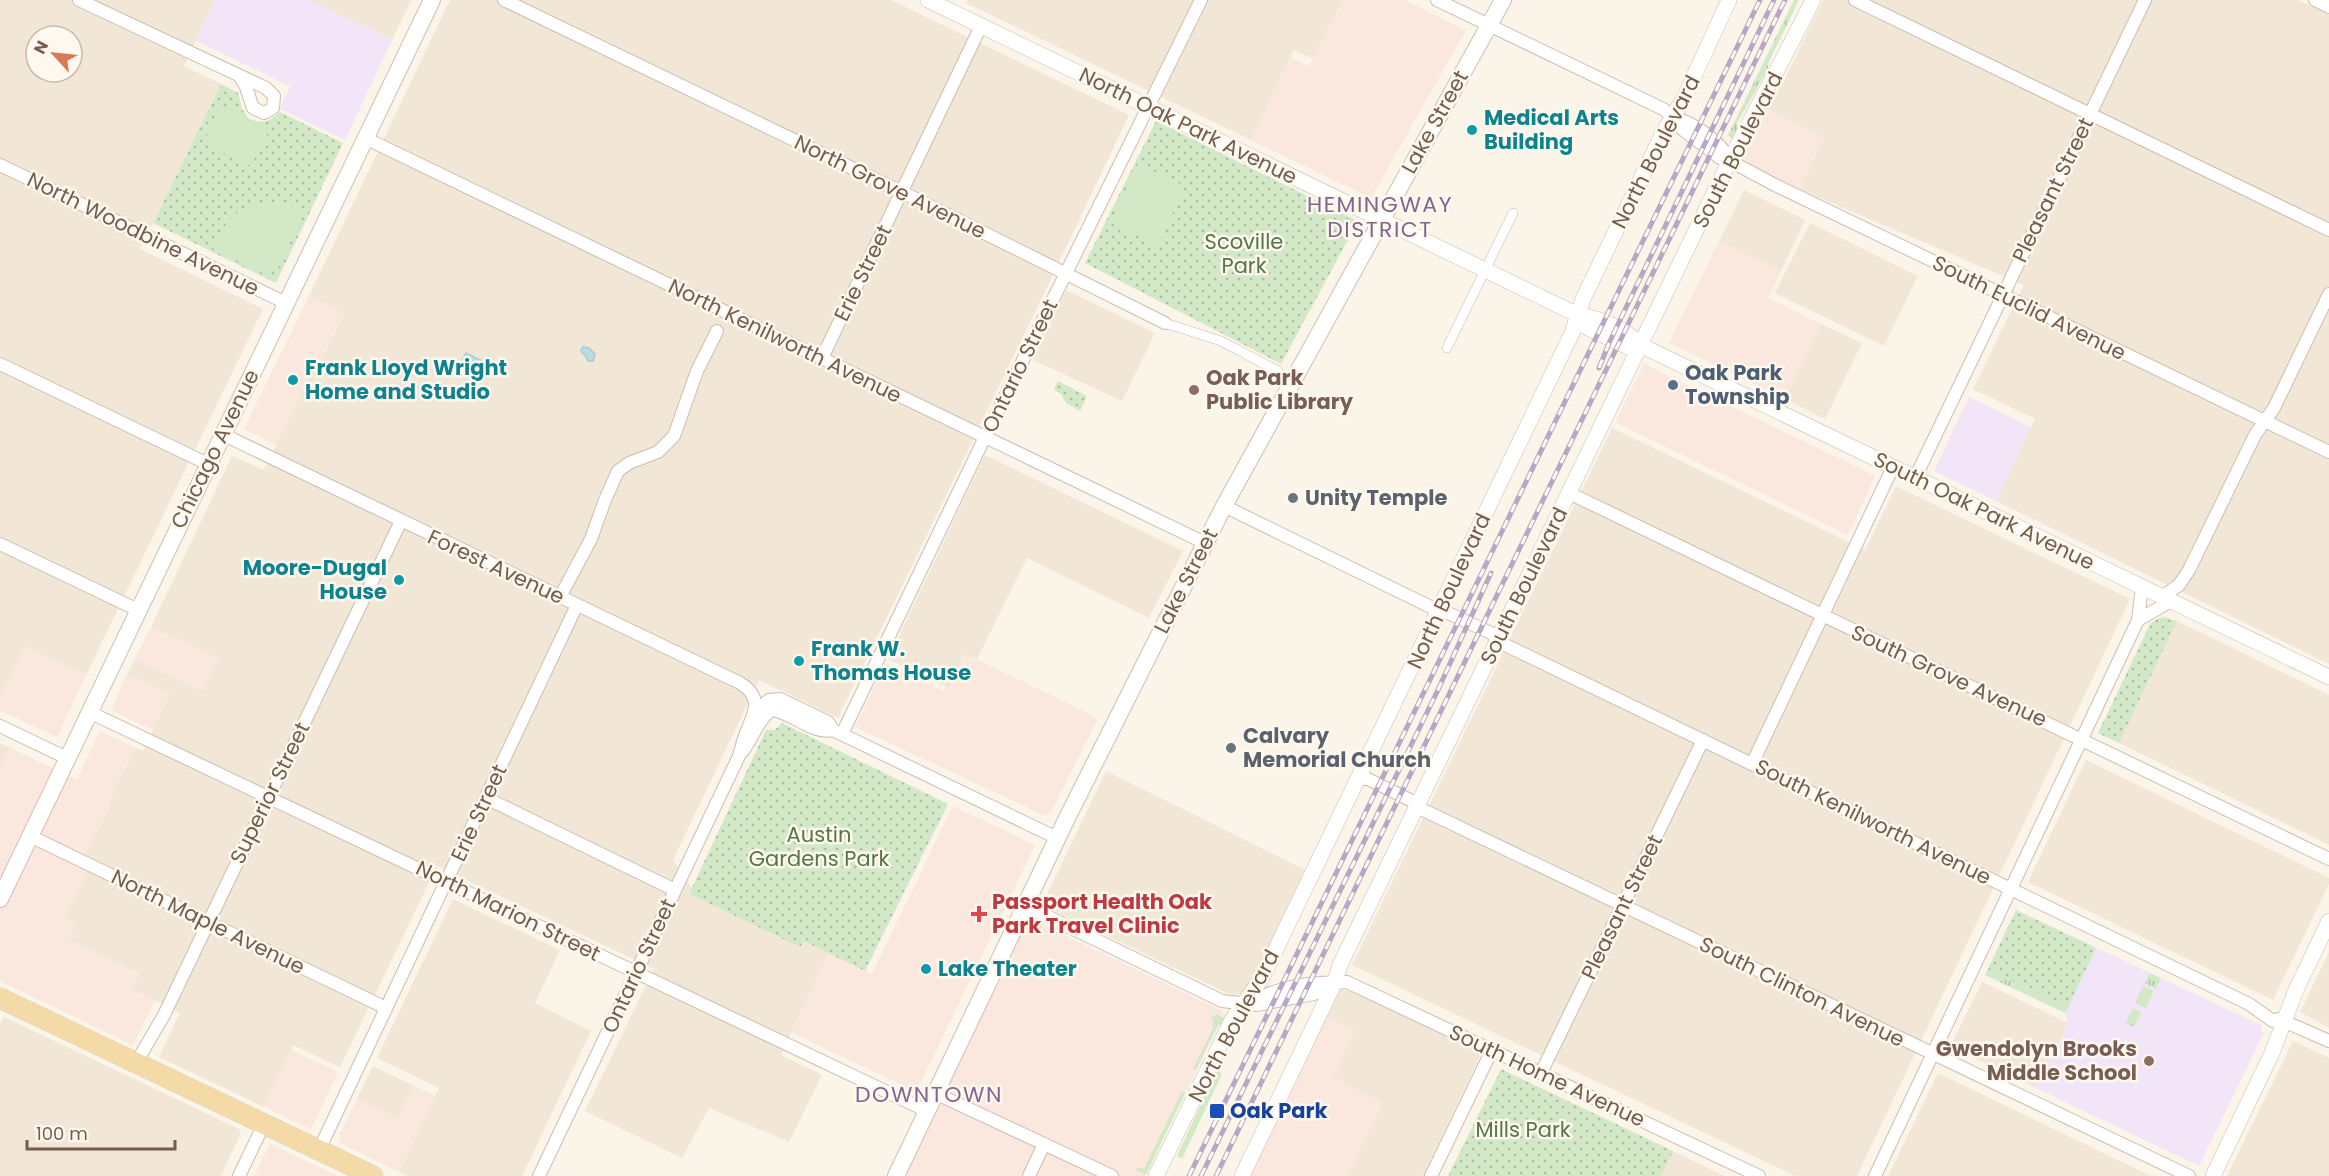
<svg xmlns="http://www.w3.org/2000/svg" width="2329" height="1176" font-family="Poppins,sans-serif">
	<style>
		.residential { fill: #f2e7d7; fill-rule: evenodd }
		.commercial { fill: #fae7dd }
		.education { fill: #f1e5f7 }
		.grass { fill: url(#grass-tufts) }
		.park { fill: url(#park-dots) }
		.garden { fill: #d3e8c7 }
		.water { fill: url(#water-ripples); stroke: #a5cbd4; stroke-width: 1.5 }
		.lines { fill: none; stroke-linecap: round; stroke-linejoin: round }
		.pedestrian-casing { stroke: #ccbdaf; stroke-width: 10 }
		.minor-casing { stroke: #ccbdaf; stroke-width: 14 }
		.tertiary-casing { stroke: #ccbdaf; stroke-width: 16 }
		.secondary-casing { stroke: #d1bfaf; stroke-width: 18 }
		.primary-casing { stroke: #d8d2cd; stroke-width: 21 }
		.pedestrian { stroke: #fff; stroke-width: 9 }
		.minor { stroke: #fff; stroke-width: 12 }
		.tertiary { stroke: #fff; stroke-width: 15 }
		.secondary { stroke: #fff; stroke-width: 16 }
		.primary { stroke: #f4daa6; stroke-width: 20 }
		.rail-casing { stroke: #b8a7c4; stroke-width: 5 }
		.rail { stroke: #fef8ee; stroke-width: 3; stroke-dasharray: 9; stroke-linecap: butt }
		.culture-dot { fill: #0f9aa8; stroke: #fef8ee; stroke-width: 2 }
		.service-dot { fill: #5c6f8a; stroke: #fef8ee; stroke-width: 2 }
		.education-dot { fill: #8d6e63; stroke: #fef8ee; stroke-width: 2 }
		.worship-dot { fill: #6b7280; stroke: #fef8ee; stroke-width: 2 }
		.health-dot { fill: #e0444e; stroke: #fef8ee; stroke-width: 2 }
		.transit-dot { fill: #1a4fb4; stroke: #fef8ee; stroke-width: 2 }
		.labels { text-anchor: middle; stroke-width: 5; stroke-linejoin: round; paint-order: stroke }
		.culture-label { font-size: 21px; font-weight: bold; fill: #0d838f; stroke: #fef8ee; text-anchor: start }
		.street-label { font-size: 21px; fill: #735d4e; stroke: #fef8ee }
		.park-label { font-size: 21px; fill: #547847; stroke: #fef8ee }
		.service-label { font-size: 21px; font-weight: bold; fill: #4e5e75; stroke: #fef8ee; text-anchor: start }
		.education-label { font-size: 21px; font-weight: bold; fill: #785e54; stroke: #fef8ee; text-anchor: start }
		.worship-label { font-size: 21px; font-weight: bold; fill: #5b616d; stroke: #fef8ee; text-anchor: start }
		.health-label { font-size: 21px; font-weight: bold; fill: #be3a42; stroke: #fef8ee; text-anchor: start }
		.transit-label { font-size: 21px; font-weight: bold; fill: #164399; stroke: #fef8ee; text-anchor: start }
		.neighbourhood-label { font-size: 22px; letter-spacing: 1.5px; fill: #83668f; stroke: #fef8ee }
	</style>
	<defs>
		<pattern id="grass-tufts" width="24" height="20" patternUnits="userSpaceOnUse" patternTransform="scale(1.5)"><rect width="24" height="20" fill="#d3e8c7"/><path d="M3 7l-1-3M5 7V3M7 7l1-3M15 17l-1-3M17 17v-4M19 17l1-3" fill="none" stroke="#b0bfa4"/></pattern>
		<pattern id="park-dots" width="8" height="8" patternUnits="userSpaceOnUse" patternTransform="scale(1.5)"><rect width="8" height="8" fill="#d3e8c7"/><path d="M2 2h.1M6 6h.1" fill="none" stroke="#b0bfa4" stroke-width="1.8" stroke-linecap="round"/></pattern>
		<pattern id="water-ripples" width="26" height="14" patternUnits="userSpaceOnUse" patternTransform="scale(1.5)"><rect width="26" height="14" fill="#bedde3"/><path d="M2 4q2-2 4 0t4 0M15 11q2-2 4 0t4 0" fill="none" stroke="#9fb6ba"/></pattern>
	</defs>
	<rect width="100%" height="100%" fill="#fbf4e8"/>
	<g class="residential">
		<path d="M0,0H215L184,66L221,84L140,249L263,309L86,675L25,646L0,699ZM36,36H72V72H36Z"/>
		<path d="M309,0H411L392,40Z"/>
		<path d="M450,0H891L1129,115L1050,281L838,718L759,680L673,860L692,888L689,894L801,947L804,941L829,953L781,1055L822,1075L789,1142L709,1108L682,1158L585,1111L654,969L437,866L340,1067L293,1045L264,1107L159,1057L180,1013L132,989L139,974L69,940L65,917L84,877L86,852L107,812L118,781L136,748L143,751L169,695L127,674L135,659L203,691L218,658L151,627L232,456L264,470L314,366L318,367L344,313L309,296Z"/>
		<path d="M968,0H1343L1313,59L1294,50L1251,140L966,3Z"/>
		<path d="M1823,0H2298L2329,15V664L1996,501L2035,419L1973,389L2024,285L1799,189L1824,138L1767,109L1783,83Z"/>
		<path d="M1744,190L1805,220L1781,271L1719,241Z"/>
		<path d="M1810,223L1918,276L1884,346L1775,293Z"/>
		<path d="M1066,290L1155,333L1122,401L1033,360Z"/>
		<path d="M1821,324L1862,343L1825,419L1785,399Z"/>
		<path d="M1612,428L1865,550L1896,486L2130,599L1857,1176H1795L1352,965Z"/>
		<path d="M985,455L1183,551L1149,618L1027,558L977,659L965,654L949,688L888,659Z"/>
		<path d="M2177,621L2329,695V845L2119,743Z"/>
		<path d="M0,743L10,748L0,770Z"/>
		<path d="M2086,760L2329,878V884L2273,1000L2028,882Z"/>
		<path d="M1106,771L1306,870L1250,989L1241,995L1229,994L1042,905Z"/>
		<path d="M453,899L560,950L535,1003L591,1031L522,1176H407L399,1172L439,1088L377,1058Z"/>
		<path d="M2329,952V1028L2300,1012Z"/>
		<path d="M1982,982L2068,1023L2036,1088L1950,1047Z"/>
		<path d="M1340,989L1364,994L1477,1048L1480,1052V1056L1423,1176H1347L1382,1103L1333,1077L1326,1017Z"/>
		<path d="M4,1017L239,1129L241,1133L221,1176H0V1024Z"/>
		<path d="M2293,1041L2329,1058V1176H2227Z"/>
		<path d="M373,1066L414,1086L398,1119L357,1099Z"/>
		<path d="M1938,1073L2151,1176H1888Z"/>
		<path d="M1673,1151L1724,1176H1661Z"/>
	</g>
	<g class="commercial">
		<path d="M1343,0H1404L1466,30L1371,198L1251,140L1291,58L1309,66Z"/>
		<path d="M1767,109L1824,138L1799,189L1753,167L1744,158V152Z"/>
		<path d="M1719,241L1781,271L1768,298L1821,324L1785,399L1669,343Z"/>
		<path d="M309,296L344,313L318,368L314,367L276,445L244,429Z"/>
		<path d="M1644,364L1875,476L1848,535L1615,422Z"/>
		<path d="M151,627L219,658L203,691L135,659Z"/>
		<path d="M25,646L86,675L57,737L0,710V699Z"/>
		<path d="M966,654L1098,718L1051,812L1046,816L855,727L886,663L943,691L945,687L949,688Z"/>
		<path d="M127,674L170,694L153,730L111,710Z"/>
		<path d="M100,731L136,748L118,781L107,812L86,852L84,876L65,917L77,923L69,940L139,975L133,989L155,1000L133,1045L0,981V770L10,748L77,780Z"/>
		<path d="M953,806L1035,845L916,1092L791,1032L829,953L872,974Z"/>
		<path d="M1033,920L1218,1009L1224,1013L1225,1019L1222,1030L1219,1024L1145,1176H903L1020,930L1027,921Z"/>
		<path d="M1326,1017L1355,1030L1333,1077L1382,1102L1347,1176H1250Z"/>
		<path d="M291,1050L338,1072L311,1129L264,1107Z"/>
		<path d="M414,1086L435,1096L399,1172L339,1142L340,1134L357,1099L398,1118Z"/>
		<path d="M270,1144L293,1155L338,1176H254Z"/>
	</g>
	<g class="education">
		<path d="M215,0H309L392,40L345,140L280,109L290,86L196,41Z"/>
		<path d="M1969,397L2031,427L1996,501L1934,471Z"/>
		<path d="M2016,910L2261,1025L2263,1034L2199,1166L2036,1088L2068,1023L2065,1013L1985,975Z"/>
	</g>
	<g class="grass">
		<path d="M1794,0H1799L1768,64V69L1737,123L1738,128L1732,139L1728,135Z"/>
		<path d="M1988,969L2068,1007L2065,1013L1985,975Z"/>
		<path d="M2150,973L2161,978L2156,989L2145,983Z"/>
		<path d="M2143,986L2154,991L2146,1008L2135,1003Z"/>
		<path d="M2133,1008L2141,1012L2134,1027L2126,1023Z"/>
	</g>
	<g class="park">
		<path d="M221,84L238,93L242,109L249,119C262,124 270,122 280,112L343,143L276,283L153,223Z"/>
		<path d="M1156,121L1358,221L1281,364L1085,263Z"/>
		<path d="M1058,381L1087,396L1080,411L1066,403L1061,394L1054,390Z"/>
		<path d="M2163,617L2177,621L2119,743L2098,733L2150,624L2155,620Z"/>
		<path d="M782,723L948,804L865,971L804,941L800,947L689,894L766,730H775Z"/>
		<path d="M2016,910L2096,948L2068,1007L1988,969Z"/>
		<path d="M1501,1069L1673,1151L1661,1176H1448Z"/>
	</g>
	<g class="garden">
		<path d="M221,105L270,129L251,166L203,143Z"/>
		<path d="M1138,164L1185,186L1158,245L1110,223Z"/>
		<path d="M275,202L290,206L304,213L277,270L266,275L212,248C227,218 239,203 275,202Z"/>
		<path d="M1217,1014L1225,1019L1222,1030L1219,1023L1196,1070L1193,1069L1213,1028V1019L1211,1017Z"/>
		<path d="M1222,1059L1225,1060L1219,1072L1222,1074L1182,1159L1177,1156Z"/>
		<path d="M1182,1091L1185,1093L1146,1175L1136,1170L1139,1167L1144,1169Z"/>
	</g>
	<g class="water">
		<path d="M583,347L589,348L595,354L593,361H588L585,355L582,353L581,350Z"/>
		<path d="M466,353L484,362L480,370L462,360Z"/>
	</g>
	<g class="lines">
		<g class="pedestrian-casing">
			<g id="pedestrian">
				<path d="M1165,323L1221,341L1278,371"/>
				<path d="M1447,348L1513,213"/>
			</g>
		</g>
		<g class="minor-casing">
			<g id="minor">
				<path d="M79,0L266,88L274,96L273,108L264,113L253,108L246,87L240,77"/>
				<path d="M504,0L910,196L1165,323"/>
				<path d="M1437,0L1663,109L1673,117L1682,129L1720,158L1730,161L1775,185L2329,452"/>
				<path d="M1855,0L2329,230"/>
				<path d="M2315,0L2329,7"/>
				<path d="M1673,117C1694,123 1721,141 1730,161"/>
				<path d="M365,138L1205,543"/>
				<path d="M0,165L286,303"/>
				<path d="M822,358L981,26"/>
				<path d="M0,364L208,464"/>
				<path d="M222,434L740,683C764,698 754,713 746,733C743,740 741,749 739,756L539,1176"/>
				<path d="M1915,478L2145,0"/>
				<path d="M1569,493L2329,859"/>
				<path d="M1224,506L1439,611L1446,612L1493,634L1497,641L2249,1004L2273,1021L2279,1019L2329,1041"/>
				<path d="M0,544L138,610"/>
				<path d="M560,597L591,539L605,500L618,471L629,463L658,452L674,436L697,371L717,331"/>
				<path d="M2162,597L2179,585L2189,570L2255,435L2274,408L2329,294"/>
				<path d="M2138,620L2171,601"/>
				<path d="M756,711L769,700L780,699L828,722L833,730L1057,838"/>
				<path d="M89,712L927,1111"/>
				<path d="M0,726L67,758"/>
				<path d="M842,734L985,437L1201,0"/>
				<path d="M743,751C752,740 760,714 773,710C793,713 813,735 833,730"/>
				<path d="M1752,764L1893,467"/>
				<path d="M1359,779H1368L1412,801L1417,807L2189,1176"/>
				<path d="M486,798L675,890"/>
				<path d="M30,836L386,1008"/>
				<path d="M1026,906L1222,1001L1257,1005L1314,994L1334,984"/>
				<path d="M1246,1003C1266,993 1296,984 1319,983C1328,982 1337,983 1347,982L1759,1176"/>
				<path d="M136,1063L164,1015L401,521"/>
				<path d="M1541,1073L1703,740"/>
				<path d="M935,1093L1112,1176"/>
				<path d="M319,1150L577,605"/>
				<path d="M239,1176L264,1124"/>
				<path d="M1029,1176L1044,1144"/>
				<path d="M1431,1176L1492,1050"/>
				<path d="M1875,1176L2138,620L2142,587"/>
			</g>
		</g>
		<g class="tertiary-casing">
			<g id="tertiary">
				<path d="M928,0L1578,315C1598,318 1627,329 1640,345L2329,677"/>
				<path d="M1578,315L1586,327L1628,347L1640,345"/>
				<path d="M1156,1176L1232,1020L1262,978L1572,333L1583,299L1664,131L1683,100L1729,0"/>
				<path d="M1242,1176L1334,984L1340,965C1471,696 1599,426 1731,158C1758,105 1787,53 1813,0"/>
				<path d="M2213,1176L2272,1053L2296,990L2329,921"/>
			</g>
		</g>
		<g class="secondary-casing">
			<g id="secondary">
				<path d="M0,899L432,0"/>
				<path d="M896,1176L1067,818L1224,506L1503,0"/>
			</g>
		</g>
		<g class="primary-casing">
			<path id="primary" d="M0,998L373,1176"/>
		</g>
		<use href="#pedestrian" class="pedestrian"/>
		<use href="#minor" class="minor"/>
		<use href="#tertiary" class="tertiary"/>
		<use href="#secondary" class="secondary"/>
		<use href="#primary" class="primary"/>
		<g class="rail-casing">
			<g id="rail">
				<path d="M1599,368L1609,343L1774,0"/>
				<path d="M1189,1176L1760,0"/>
				<path d="M1201,1176L1437,692L1491,573"/>
				<path d="M1216,1176L1785,0"/>
			</g>
		</g>
		<use href="#rail" class="rail"/>
	</g>
	<g class="culture-dot">
		<circle cx="1472" cy="130" r="6"/>
		<circle cx="293" cy="380" r="6"/>
		<circle cx="399" cy="580" r="6"/>
		<circle cx="799" cy="661" r="6"/>
		<circle cx="926" cy="969" r="6"/>
	</g>
	<circle class="service-dot" cx="1673" cy="385" r="6"/>
	<g class="education-dot">
		<circle cx="1194" cy="390" r="6"/>
		<circle cx="2149" cy="1061" r="6"/>
	</g>
	<g class="worship-dot">
		<circle cx="1293" cy="498" r="6"/>
		<circle cx="1231" cy="748" r="6"/>
	</g>
	<path class="health-dot" d="M976 905h6v6h6v6h-6v6h-6v-6h-6v-6h6z"/>
	<rect class="transit-dot" x="1209" y="1103" width="16" height="16" rx="3"/>
	<g class="labels">
		<g class="culture-label">
			<text x="1484" y="125">Medical Arts<tspan x="1484" dy="24">Building</tspan></text>
			<text x="305" y="375">Frank Lloyd Wright<tspan x="305" dy="24">Home and Studio</tspan></text>
			<text x="387" y="575" text-anchor="end">Moore-Dugal<tspan x="387" dy="24">House</tspan></text>
			<text x="811" y="656">Frank W.<tspan x="811" dy="24">Thomas House</tspan></text>
			<text x="938" y="976">Lake Theater</text>
		</g>
		<g class="street-label">
			<text transform="translate(1435 122) rotate(-61)" y="7">Lake Street</text>
			<text transform="translate(1188 126) rotate(26)" y="7">North Oak Park Avenue</text>
			<text transform="translate(1738 150) rotate(-63)" y="7">South Boulevard</text>
			<text transform="translate(1656 152) rotate(-63)" y="7">North Boulevard</text>
			<text transform="translate(890 187) rotate(26)" y="7">North Grove Avenue</text>
			<text transform="translate(2053 190) rotate(-64)" y="7">Pleasant Street</text>
			<text transform="translate(143 234) rotate(26)" y="7">North Woodbine Avenue</text>
			<text transform="translate(863 273) rotate(-64)" y="7">Erie Street</text>
			<text transform="translate(2029 308) rotate(26)" y="7">South Euclid Avenue</text>
			<text transform="translate(785 341) rotate(26)" y="7">North Kenilworth Avenue</text>
			<text transform="translate(1020 366) rotate(-64)" y="7">Ontario Street</text>
			<text transform="translate(215 449) rotate(-64)" y="7">Chicago Avenue</text>
			<text transform="translate(1984 511) rotate(26)" y="7">South Oak Park Avenue</text>
			<text transform="translate(496 567) rotate(25)" y="7">Forest Avenue</text>
			<text transform="translate(1186 581) rotate(-63)" y="7">Lake Street</text>
			<text transform="translate(1524 586) rotate(-64)" y="7">South Boulevard</text>
			<text transform="translate(1449 591) rotate(-65)" y="7">North Boulevard</text>
			<text transform="translate(1949 676) rotate(25)" y="7">South Grove Avenue</text>
			<text transform="translate(270 793) rotate(-64)" y="7">Superior Street</text>
			<text transform="translate(479 813) rotate(-65)" y="7">Erie Street</text>
			<text transform="translate(1873 822) rotate(26)" y="7">South Kenilworth Avenue</text>
			<text transform="translate(1622 907) rotate(-64)" y="7">Pleasant Street</text>
			<text transform="translate(508 911) rotate(26)" y="7">North Marion Street</text>
			<text transform="translate(208 922) rotate(26)" y="7">North Maple Avenue</text>
			<text transform="translate(639 966) rotate(-65)" y="7">Ontario Street</text>
			<text transform="translate(1802 992) rotate(26)" y="7">South Clinton Avenue</text>
			<text transform="translate(1234 1026) rotate(-62)" y="7">North Boulevard</text>
			<text transform="translate(1547 1076) rotate(25)" y="7">South Home Avenue</text>
		</g>
		<g class="park-label">
			<text x="1244" y="249">Scoville<tspan x="1244" dy="24">Park</tspan></text>
			<text x="819" y="842">Austin<tspan x="819" dy="24">Gardens Park</tspan></text>
			<text x="1523" y="1137">Mills Park</text>
		</g>
		<g class="service-label">
			<text x="1685" y="380">Oak Park<tspan x="1685" dy="24">Township</tspan></text>
		</g>
		<g class="education-label">
			<text x="1206" y="385">Oak Park<tspan x="1206" dy="24">Public Library</tspan></text>
			<text x="2137" y="1056" text-anchor="end">Gwendolyn Brooks<tspan x="2137" dy="24">Middle School</tspan></text>
		</g>
		<g class="worship-label">
			<text x="1305" y="505">Unity Temple</text>
			<text x="1243" y="743">Calvary<tspan x="1243" dy="24">Memorial Church</tspan></text>
		</g>
		<g class="health-label">
			<text x="992" y="909">Passport Health Oak<tspan x="992" dy="24">Park Travel Clinic</tspan></text>
		</g>
		<g class="transit-label">
			<text x="1230" y="1118">Oak Park</text>
		</g>
		<g class="neighbourhood-label">
			<text x="1380" y="212">HEMINGWAY<tspan x="1380" dy="25">DISTRICT</tspan></text>
			<text x="929" y="1102">DOWNTOWN</text>
		</g>
	</g>
	<g transform="translate(54 54) rotate(297)"><circle r="28" fill="#fef8ee" stroke="#c6baae" stroke-width="1.5"/>
	<path d="M0-4.5L10 22L0 15L-10 22Z" fill="#db7957"/>
	<text y="-9" font-size="16" font-weight="bold" text-anchor="middle" fill="#735d4e">N</text>
	</g>
	<path d="M27 1140v9h148v-9" fill="none" stroke="#735d4e" stroke-width="3"/>
	<text x="36" y="1140" font-size="18" fill="#735d4e" stroke="#fef8ee" stroke-width="4.5" paint-order="stroke">100 m</text>
</svg>
